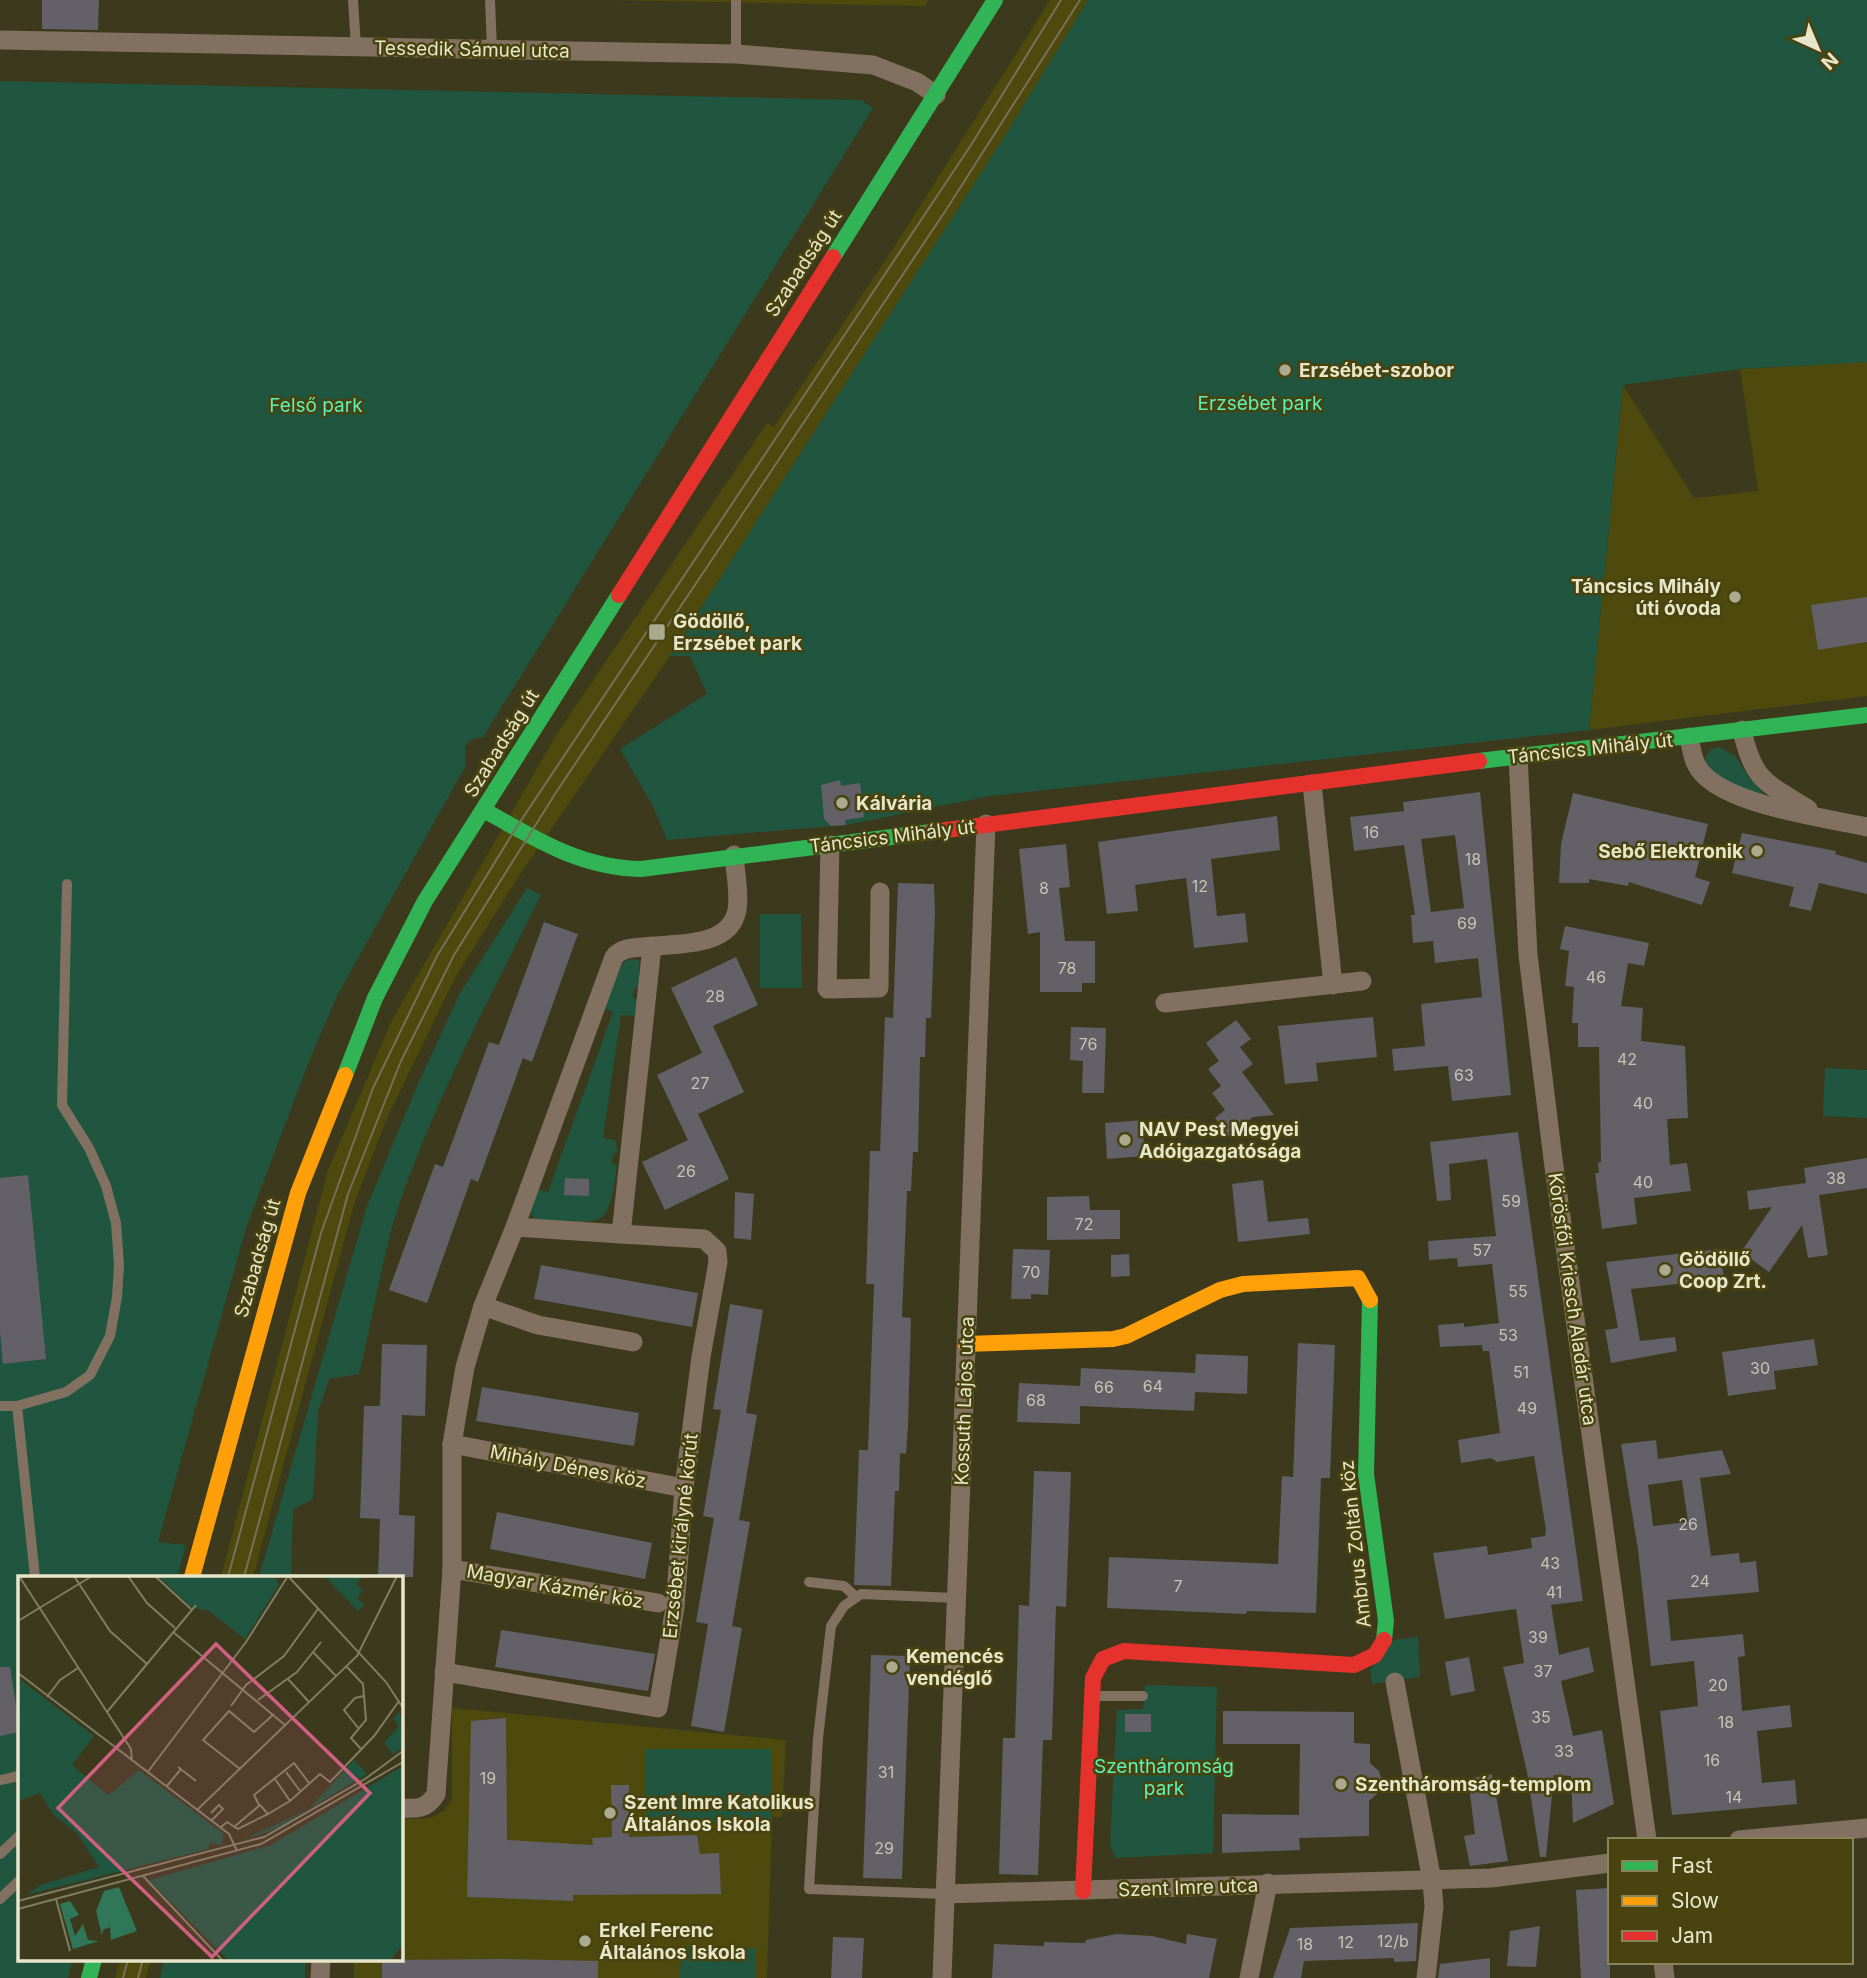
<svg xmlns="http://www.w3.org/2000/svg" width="1867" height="1978" font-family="Inter,sans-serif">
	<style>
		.built { fill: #4e490c }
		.green { fill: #20563f }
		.building { fill: #636067; fill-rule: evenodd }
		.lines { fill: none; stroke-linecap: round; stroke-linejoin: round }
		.lane { stroke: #827060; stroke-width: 10 }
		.street { stroke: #827060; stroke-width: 19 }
		.fast { stroke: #30b455; stroke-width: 16 }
		.slow { stroke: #ff9f0a; stroke-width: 16 }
		.jam { stroke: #e5322d; stroke-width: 16 }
		.tram { stroke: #786f5c; stroke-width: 2 }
		.poi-dot { fill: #aba98e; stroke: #49440f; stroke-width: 2.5 }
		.labels { text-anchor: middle; stroke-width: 5; stroke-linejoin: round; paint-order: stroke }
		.number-label { font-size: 16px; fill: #c6c4b2 }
		.street-label { font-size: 19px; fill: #e7e6cb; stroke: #49440f }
		.poi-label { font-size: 19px; font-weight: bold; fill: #e7e6cb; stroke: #49440f; text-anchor: start }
		.park-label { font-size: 19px; fill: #5bf1b8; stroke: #49440f }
		.inset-road { fill: none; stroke: #807e62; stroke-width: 2 }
		.view { fill: #cf6082; fill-opacity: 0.15; stroke: #cf6082; stroke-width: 3.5 }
		.inset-edge { fill: none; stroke: #e7e6cb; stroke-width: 3.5 }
	</style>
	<rect width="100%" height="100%" fill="#3c391c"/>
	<g class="built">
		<path d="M607,0H929L925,6Z"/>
		<path d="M1050,0H1088L1001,142L670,656L517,879L455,978L387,1118L355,1201L253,1577H221L328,1170L392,1020L558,732L767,423L774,427L893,249Z"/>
		<path d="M1867,362V696L1589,730L1623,385L1694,498L1758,491L1740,369Z"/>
		<path d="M452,1708L786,1740L782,1817H772L767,1978H354V1959H401V1819L430,1818L444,1811L452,1799Z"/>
		<path d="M120,1959H151L146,1978H115Z"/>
	</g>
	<g class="green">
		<path d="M1088,0H1867V362L1740,369L1623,385L1589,730L990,796L846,825L667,840L653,806L620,749L707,694L690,656H670L1001,142Z"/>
		<path d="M0,81L861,100L873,108L483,737L472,739L465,746V767L338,994L311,1056L246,1228L158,1542L186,1545L177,1577H19V1959H73L68,1978H0Z"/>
		<path d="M1719,747L1735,756L1749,777L1765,795C1745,789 1709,781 1705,758L1711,749Z"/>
		<path d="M527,888L541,895C493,991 442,1087 405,1188C382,1249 375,1312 359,1374L329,1379L318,1412L313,1499L293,1509L291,1577H259L367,1206L418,1084L459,995Z"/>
		<path d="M760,914H801L802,988H760Z"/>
		<path d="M630,959L639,960V989L634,988L633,998L638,999L635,1016L621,1015L603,1138L615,1140L618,1153H613L612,1164L617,1165C608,1235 603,1220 538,1221L529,1212L538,1189L548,1192L613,1012L603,1008L623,962Z"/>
		<path d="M1825,1068L1867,1070V1118L1823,1116Z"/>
		<path d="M1418,1637L1420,1677L1372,1684L1370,1669L1394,1640Z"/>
		<path d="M1145,1685L1217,1687L1213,1853L1115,1858L1110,1844L1117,1710L1143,1709Z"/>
		<rect x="646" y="1749" width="125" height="74"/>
		<path d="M681,1946L756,1948L755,1978H680Z"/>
		<path d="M164,1959H305V1978H160Z"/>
	</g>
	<g class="building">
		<path d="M42,0H99L98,30L42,29Z"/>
		<path d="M1867,597V642L1818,650L1811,605Z"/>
		<path d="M840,780L841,786L860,783L864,817L845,820L846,825L831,826L824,819L821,785Z"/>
		<path d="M1480,792L1511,1095L1452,1101L1448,1066L1394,1071L1392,1049L1425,1046L1421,1004L1482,997L1478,958L1435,963L1433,941L1413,943L1411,915H1415L1404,845L1354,851L1350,817L1404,811L1403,802ZM1455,835L1464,908L1431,912L1421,839Z"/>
		<path d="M1573,793L1708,824L1695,877L1710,882L1702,905L1629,882L1628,886L1589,879V883H1559L1561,844Z"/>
		<path d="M1277,816L1280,850L1211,859L1217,916L1245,913L1248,942L1194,948L1186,878L1135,885L1138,911L1107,914L1098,842Z"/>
		<path d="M1742,833L1836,851L1835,854L1867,863V894L1819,883L1811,911L1789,906L1794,887L1732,873Z"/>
		<path d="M1066,844L1070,887L1059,888L1065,941H1095V983H1082V992H1040V932L1028,934L1019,849Z"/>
		<path d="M898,883L934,884L935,913L931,1018H926L925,1057H920L918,1152H913L911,1191H907L902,1317L911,1318L908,1425L906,1454L900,1453L899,1491H895L891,1586L854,1585L859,1450H868L874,1284H866L870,1151H880L885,1017L893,1018Z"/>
		<path d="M544,922L578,934L532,1062L523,1058L478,1182L471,1179L427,1303L389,1290L435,1164L443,1167L489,1042L499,1045Z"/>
		<path d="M1565,926L1649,943L1644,966L1628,963L1621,1006L1643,1008L1641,1041L1685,1046L1688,1118L1667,1119L1670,1165L1687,1163L1691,1191L1634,1198L1637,1224L1602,1229L1595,1173H1599L1598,1163L1601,1162L1599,1047H1578V1023H1572L1574,987L1565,986L1569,951L1560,949Z"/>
		<path d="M736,957L758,1005L713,1026L744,1092L698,1114L729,1179L665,1210L642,1162L688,1140L657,1075L702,1053L671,988Z"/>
		<path d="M1373,1017L1377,1057L1316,1063L1318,1081L1285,1084L1278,1026Z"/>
		<path d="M1236,1020L1251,1039L1240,1047L1253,1064L1242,1072L1274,1115L1253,1117L1228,1136L1215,1118L1225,1110L1212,1093L1221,1086L1208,1069L1219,1061L1206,1043Z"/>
		<path d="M1071,1027L1106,1028L1104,1093H1082L1083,1061L1070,1060Z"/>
		<path d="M1142,1120L1145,1156L1107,1159L1105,1123Z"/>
		<path d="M1518,1132L1583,1601L1551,1605L1559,1655L1589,1647L1594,1672L1561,1681L1573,1736L1602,1730L1614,1804L1573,1823L1571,1776L1554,1775L1546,1857H1540L1527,1772L1503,1667L1524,1663L1516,1609L1445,1619L1433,1553L1487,1546L1488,1555L1532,1548L1531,1538L1545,1536L1546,1530L1534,1456L1497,1462L1491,1458L1461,1463L1458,1440L1500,1433L1489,1351H1483L1482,1345L1440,1347L1438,1325L1464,1323V1327L1499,1323L1492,1264L1458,1267L1457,1258L1429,1260L1428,1241L1496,1236L1487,1159L1449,1164L1451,1200L1437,1201L1430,1142Z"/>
		<path d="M1867,1158V1188L1819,1195L1828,1255L1808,1258L1802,1225L1769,1272L1741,1252L1772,1207L1749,1210L1747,1191L1806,1183L1804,1168Z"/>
		<path d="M28,1175L46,1359L3,1364L0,1331V1178Z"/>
		<path d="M565,1178L589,1179V1196L564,1195Z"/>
		<path d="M1263,1180L1268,1222L1308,1218L1310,1234L1238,1242L1232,1184Z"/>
		<path d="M735,1192L754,1194L751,1240L734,1238Z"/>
		<path d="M1089,1196L1090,1210H1120V1239L1047,1240V1197Z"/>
		<path d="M1013,1249L1050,1250L1048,1295L1031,1294V1299H1011Z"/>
		<path d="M1720,1249L1724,1279L1631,1289L1640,1341L1675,1337L1677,1351L1611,1363L1605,1330L1618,1328L1606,1262Z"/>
		<path d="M1129,1254L1130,1276L1111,1277V1255Z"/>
		<path d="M541,1265L698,1293L692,1327L534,1299Z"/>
		<path d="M730,1304L763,1310L746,1413L757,1415L739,1520L750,1522L732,1626L742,1628L724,1732L691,1726L708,1624L696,1622L714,1518L703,1516L721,1410L713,1409Z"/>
		<path d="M1814,1339L1818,1365L1774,1371L1776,1389L1728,1396L1722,1352Z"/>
		<path d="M1298,1343L1335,1345L1330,1478H1321L1316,1613L1247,1611L1246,1614L1107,1608L1109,1557L1278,1564L1282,1476L1293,1477Z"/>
		<path d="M382,1344L427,1345L425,1416L402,1415L399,1515L415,1516L413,1577H378L380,1519L360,1518L364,1406H380Z"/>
		<path d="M1196,1354L1248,1356L1247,1394L1195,1392L1194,1411L1080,1406V1424L1017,1422L1019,1383L1080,1386L1081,1368L1195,1373Z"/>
		<path d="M482,1387L639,1413L634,1446L476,1421Z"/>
		<path d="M1656,1440L1658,1459L1722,1450L1731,1474L1700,1478L1711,1556L1739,1553L1740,1563L1756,1561L1759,1592L1667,1600L1671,1641L1743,1634L1745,1656L1738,1657L1742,1711L1790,1705L1792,1727L1757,1731L1762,1783L1795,1780L1797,1804L1672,1815L1660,1711L1698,1706L1694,1661L1651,1666L1638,1550L1621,1444ZM1682,1480L1688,1522L1653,1526L1648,1485Z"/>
		<path d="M1034,1471L1071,1472L1066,1607L1056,1606L1052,1740H1043L1038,1875L999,1874L1003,1738H1015L1019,1605L1029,1606Z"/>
		<path d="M497,1512L652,1543L645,1579L490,1549Z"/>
		<path d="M501,1630L655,1654L648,1691L495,1667Z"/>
		<path d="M871,1655L910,1656L902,1879L863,1878Z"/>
		<path d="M1469,1657L1475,1691L1451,1696L1445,1662Z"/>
		<path d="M0,1667H10L19,1723V1732L0,1736Z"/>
		<path d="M1223,1711L1354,1712V1743L1370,1744V1763L1379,1771L1382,1781L1379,1792L1369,1801V1836L1299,1838L1300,1850L1222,1853V1814L1299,1815L1300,1744H1223Z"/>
		<rect x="1125" y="1714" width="26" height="18"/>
		<path d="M506,1718L507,1840L593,1845L592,1838L612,1837L611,1785H629V1837L697,1835L700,1854L719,1853L721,1894L573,1895V1901L467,1897L471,1721Z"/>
		<path d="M1492,1774L1508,1861L1470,1866L1464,1836L1475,1834L1468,1779Z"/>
		<path d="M1610,1888V1978H1581L1576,1890Z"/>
		<path d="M1418,1923L1416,1961L1394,1962V1958L1304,1961L1301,1978H1273L1290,1928Z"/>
		<path d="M1540,1926L1536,1967L1507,1966L1510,1931Z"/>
		<path d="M1116,1934L1152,1936L1186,1944L1187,1934L1217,1939L1209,1978H992L994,1944L1044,1946V1942L1085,1943L1086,1940Z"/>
		<path d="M833,1937L864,1938L862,1978H831Z"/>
		<path d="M1490,1958V1978H1438L1440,1964Z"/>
		<path d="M503,1959L598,1961V1978H382V1960Z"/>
	</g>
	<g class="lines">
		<g class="lane">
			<path d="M353,0L356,47"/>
			<path d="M490,0L492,49"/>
			<path d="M736,54V0"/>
			<path d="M0,1406H17L35,1577"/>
			<path d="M17,1406L66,1392L90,1375L110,1336L117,1297L119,1265L116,1223L106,1186L89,1148L62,1105L67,884"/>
			<path d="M809,1582L844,1586L856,1597"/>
			<path d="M1092,1696H1143"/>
			<path d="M0,1780L19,1776"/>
			<path d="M0,1854L19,1836"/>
			<path d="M945,1894L809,1889L818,1738L831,1626L844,1606L861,1594L956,1598"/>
			<path d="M0,1899L19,1881"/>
		</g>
		<g class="street">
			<path d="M0,40L736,54L873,65L917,82L936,95"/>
			<path d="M1742,730C1753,781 1766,783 1808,809"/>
			<path d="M1689,737C1691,746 1692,756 1696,764C1714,804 1827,818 1867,827"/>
			<path d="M1518,756L1528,955L1553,1159L1647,1840"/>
			<path d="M1312,784L1333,985"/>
			<path d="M830,845L827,989L879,988L880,892"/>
			<path d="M652,946L621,1234L515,1227L614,957C621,948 632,948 643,947C673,943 730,949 737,910C740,893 735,872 734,855"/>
			<path d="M1165,1003L1362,981"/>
			<path d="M483,1306L538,1325L633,1342"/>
			<path d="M452,1444L684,1488"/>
			<path d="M452,1569L658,1603"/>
			<path d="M444,1672L658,1708L675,1607L684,1488L701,1357L718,1262L717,1251L704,1239L621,1234"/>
			<path d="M1395,1682L1432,1881L1434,1907L1426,1978"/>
			<path d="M401,1808C417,1809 427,1809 436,1794L452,1569V1444L465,1367L483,1306L515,1227"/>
			<path d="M1739,1840L1867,1828"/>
			<path d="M945,1894L1491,1878L1610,1863"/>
			<path d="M1663,1962L1665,1978"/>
			<path d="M320,1978L321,1959"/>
			<path d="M942,1978L986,824"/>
			<path d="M1249,1978L1268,1883"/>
		</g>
		<g class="fast">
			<path d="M833,257L995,0"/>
			<path d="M1479,761L1867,715"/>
			<path d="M484,810C535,839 581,868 641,869L931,832"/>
			<path d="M345,1075L375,998L425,901L619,595"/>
			<path d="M1370,1300L1366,1474L1386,1621L1384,1640"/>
			<path d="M89,1978L94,1959"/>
		</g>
		<g class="slow">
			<path d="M966,1344L1113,1339L1126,1336L1220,1290L1243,1284L1358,1278L1370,1300"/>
			<path d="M192,1577L298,1193L345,1075"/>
		</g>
		<g class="jam">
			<path d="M619,595L833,257"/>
			<path d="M931,832L1479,761"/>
			<path d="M1083,1891L1093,1678L1103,1659L1124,1651L1354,1665L1375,1655L1384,1640"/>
		</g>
		<g class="tram">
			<path d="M228,1577L321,1233L373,1088L437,956L516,828L971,145L1061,0"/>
			<path d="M244,1577L348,1194L401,1061L454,955L555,794L946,210L1080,0"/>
			<path d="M123,1978L128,1959"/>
			<path d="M138,1978L143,1959"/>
		</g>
	</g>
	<g class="poi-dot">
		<circle cx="1285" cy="370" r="7"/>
		<circle cx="1735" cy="597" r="7"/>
		<rect x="648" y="623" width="18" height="18" rx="3.5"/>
		<circle cx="842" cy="803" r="7"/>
		<circle cx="1757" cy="851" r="7"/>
		<circle cx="1125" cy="1140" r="7"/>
		<circle cx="1665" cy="1270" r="7"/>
		<circle cx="892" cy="1667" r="7"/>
		<circle cx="1341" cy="1784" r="7"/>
		<circle cx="610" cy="1813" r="7"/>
		<circle cx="585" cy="1941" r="7"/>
	</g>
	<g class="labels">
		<g class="number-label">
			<text x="1371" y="838">16</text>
			<text x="1473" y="865">18</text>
			<text x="1200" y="892">12</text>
			<text x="1044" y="894">8</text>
			<text x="1467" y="929">69</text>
			<text x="1067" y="974">78</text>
			<text x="1596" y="983">46</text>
			<text x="715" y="1002">28</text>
			<text x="1088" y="1050">76</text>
			<text x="1627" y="1065">42</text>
			<text x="1464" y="1081">63</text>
			<text x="700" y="1089">27</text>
			<text x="1643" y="1109">40</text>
			<text x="686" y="1177">26</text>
			<text x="1836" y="1184">38</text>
			<text x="1643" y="1188">40</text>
			<text x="1511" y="1207">59</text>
			<text x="1084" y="1230">72</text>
			<text x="1482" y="1256">57</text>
			<text x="1031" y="1278">70</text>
			<text x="1518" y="1297">55</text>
			<text x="1508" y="1341">53</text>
			<text x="1760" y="1374">30</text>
			<text x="1521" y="1378">51</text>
			<text x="1153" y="1392">64</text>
			<text x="1104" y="1393">66</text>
			<text x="1036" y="1406">68</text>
			<text x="1527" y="1414">49</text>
			<text x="1688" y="1530">26</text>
			<text x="1550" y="1569">43</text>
			<text x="1700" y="1587">24</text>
			<text x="1178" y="1592">7</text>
			<text x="1554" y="1598">41</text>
			<text x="1538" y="1643">39</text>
			<text x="1543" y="1677">37</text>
			<text x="1718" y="1691">20</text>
			<text x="1541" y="1723">35</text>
			<text x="1726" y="1728">18</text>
			<text x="1564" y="1757">33</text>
			<text x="1712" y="1766">16</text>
			<text x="886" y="1778">31</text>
			<text x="488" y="1784">19</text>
			<text x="1734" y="1803">14</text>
			<text x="884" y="1854">29</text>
			<text x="1393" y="1947">12/b</text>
			<text x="1346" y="1948">12</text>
			<text x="1305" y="1950">18</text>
		</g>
		<g class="street-label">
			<text transform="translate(472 49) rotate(1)" y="7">Tessedik Sámuel utca</text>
			<text transform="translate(803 263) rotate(-57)" y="7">Szabadság út</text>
			<text transform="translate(501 743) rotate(-58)" y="7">Szabadság út</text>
			<text transform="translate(1590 748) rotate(-6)" y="7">Táncsics Mihály út</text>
			<text transform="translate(892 836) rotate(-7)" y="7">Táncsics Mihály út</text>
			<text transform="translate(257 1258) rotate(-74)" y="7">Szabadság út</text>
			<text transform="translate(1573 1299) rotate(82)" y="7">Körösfői Kriesch Aladár utca</text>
			<text transform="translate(964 1401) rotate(-88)" y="7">Kossuth Lajos utca</text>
			<text transform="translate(568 1466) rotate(11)" y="7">Mihály Dénes köz</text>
			<text transform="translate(680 1536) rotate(-84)" y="7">Erzsébet királyné körút</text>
			<text transform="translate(1355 1544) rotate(-96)" y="7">Ambrus Zoltán köz</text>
			<text transform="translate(555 1586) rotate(10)" y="7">Magyar Kázmér köz</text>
			<text transform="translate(1188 1887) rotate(-2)" y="7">Szent Imre utca</text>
		</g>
		<g class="poi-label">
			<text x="1299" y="377">Erzsébet-szobor</text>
			<text x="1721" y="593" text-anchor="end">Táncsics Mihály<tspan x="1721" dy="22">úti óvoda</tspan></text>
			<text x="673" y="628">Gödöllő,<tspan x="673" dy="22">Erzsébet park</tspan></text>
			<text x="856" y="810">Kálvária</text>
			<text x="1743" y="858" text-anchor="end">Sebő Elektronik</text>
			<text x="1139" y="1136">NAV Pest Megyei<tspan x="1139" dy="22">Adóigazgatósága</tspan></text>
			<text x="1679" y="1266">Gödöllő<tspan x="1679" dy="22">Coop Zrt.</tspan></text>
			<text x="906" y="1663">Kemencés<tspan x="906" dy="22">vendéglő</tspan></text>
			<text x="1355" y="1791">Szentháromság-templom</text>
			<text x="624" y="1809">Szent Imre Katolikus<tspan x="624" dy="22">Általános Iskola</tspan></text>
			<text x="599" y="1937">Erkel Ferenc<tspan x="599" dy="22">Általános Iskola</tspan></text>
		</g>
		<g class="park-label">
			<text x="1260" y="410">Erzsébet park</text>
			<text x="316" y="412">Felső park</text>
			<text x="1164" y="1773">Szentháromság<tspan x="1164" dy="22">park</tspan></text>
		</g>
	</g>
	<g transform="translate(18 1576)">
		<rect width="385" height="385" fill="#3c391c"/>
		<path d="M140,0H257L261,9L227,63L191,35L173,31ZM306,0H345L338,8L345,14L339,22L346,29L340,35ZM0,102L76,160L54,189L80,211L91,219L121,194L206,258L203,269L191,267V273L8,319L23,309L81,291L60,258L36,239L22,217L0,225ZM382,136L385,172L375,178L366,167L381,150L375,142ZM336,184L349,198L260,252L222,265L291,233ZM385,190V369L372,385H211L131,304L253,269Z" fill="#20563f"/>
		<path d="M101,311L119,355L93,364L92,351L85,354L84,360L78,335L86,315ZM52,325L61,339L52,343L57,360L65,348L70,364L81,365L55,373L42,328Z" fill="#2f7758"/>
		<path class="inset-road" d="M1,0L113,173L114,185M56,0L92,55L129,88M110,0L129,27L157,52M137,0L173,33M270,0L368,106L385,132M0,45L74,0M155,56L267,149M295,76L318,100M328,90L345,108L348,144L333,162L343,173M0,97L211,258L219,275M270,103L291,126M29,121L42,104L60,92M240,124L279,96L303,66M213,130L228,109L266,80L300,33M89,136L178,29M341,153L326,134L337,122L346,120M160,191L178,205M222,193L185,164L211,135L236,156L256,138M268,196L282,215M129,197L228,66L270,0M257,203L272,225M148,211L163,193M241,229L236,219L276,187L291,207M179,234L339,80L379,0M193,237L201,229L205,233L193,245M250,238L272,225L302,198L312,206L356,160L381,125M202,252L209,246L218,252L220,253L250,238L242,229L216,251M125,300L205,385M38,323L52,375M0,325L246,261L347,203L385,175M0,333L243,268L385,186"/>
		<path class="view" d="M198,68L352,217L194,381L40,232Z"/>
		<rect width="385" height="385" class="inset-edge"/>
	</g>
	<rect x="1608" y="1838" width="245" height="126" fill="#49440f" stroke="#88855a" stroke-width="2"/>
	<rect x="1622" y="1861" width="35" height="10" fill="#30b455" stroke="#88855a" stroke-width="2"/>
	<text x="1671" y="1873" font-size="21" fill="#e7e6cb">Fast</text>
	<rect x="1622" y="1896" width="35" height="10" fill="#ff9f0a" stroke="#88855a" stroke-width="2"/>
	<text x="1671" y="1908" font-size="21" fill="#e7e6cb">Slow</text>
	<rect x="1622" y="1931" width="35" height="10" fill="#e5322d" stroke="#88855a" stroke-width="2"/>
	<text x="1671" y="1943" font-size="21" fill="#e7e6cb">Jam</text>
	<g transform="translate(1818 49) rotate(136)" stroke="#49440f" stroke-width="5" paint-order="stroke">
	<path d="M0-5L12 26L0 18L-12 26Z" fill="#e7e6cb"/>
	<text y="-10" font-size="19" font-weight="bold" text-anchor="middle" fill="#e7e6cb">N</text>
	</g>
</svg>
